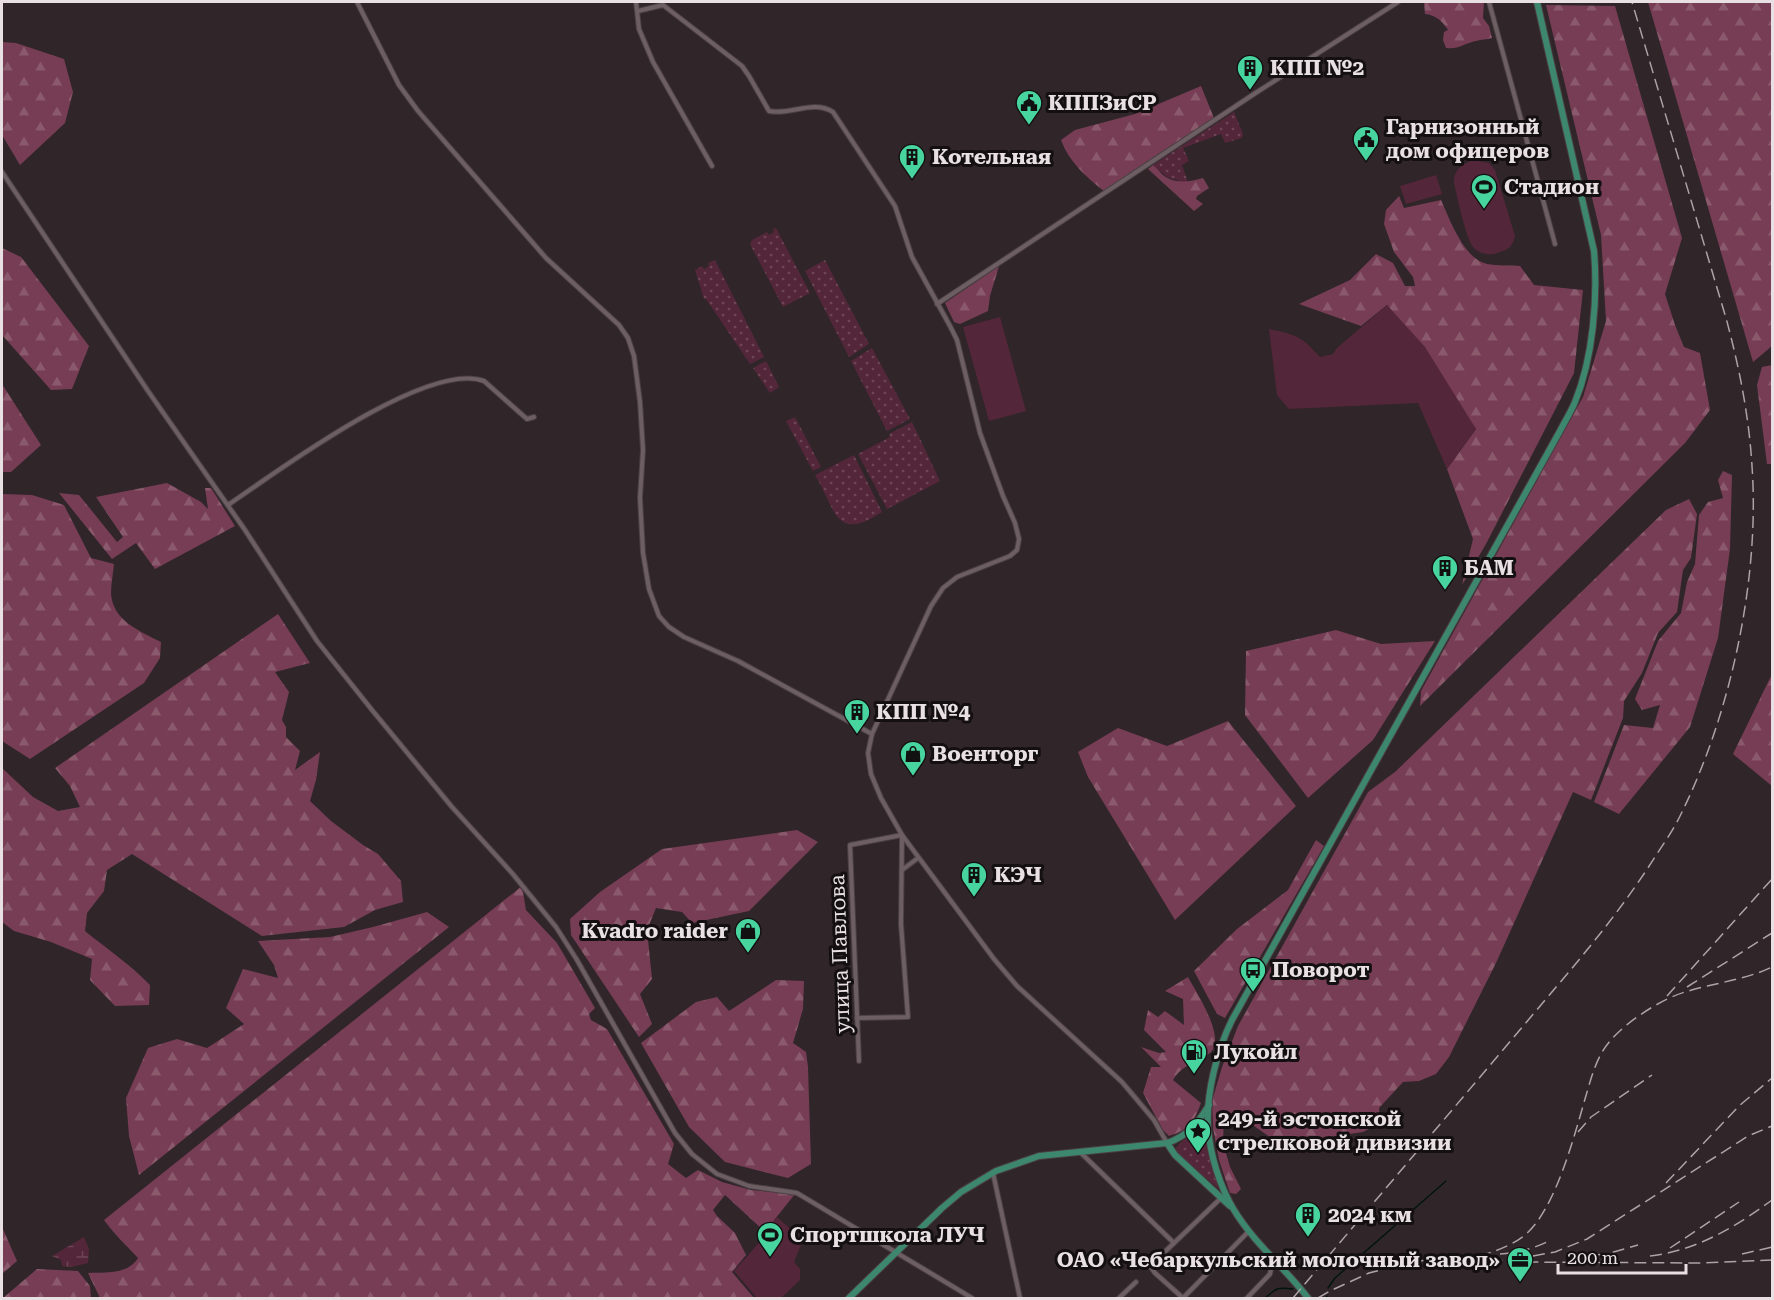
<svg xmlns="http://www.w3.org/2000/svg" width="1774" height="1300" font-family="'Roboto Serif',serif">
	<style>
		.grass { fill: url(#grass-dots) }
		.forest { fill: url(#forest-firs) }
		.wetland { fill: url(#wetland-marsh) }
		.green { fill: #542639 }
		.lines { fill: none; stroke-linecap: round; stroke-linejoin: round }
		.stream { stroke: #02150c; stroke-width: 1.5 }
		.street-casing { stroke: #4a4043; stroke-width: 6 }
		.primary-casing { stroke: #4a4043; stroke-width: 8 }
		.street { stroke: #6c5e63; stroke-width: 4 }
		.primary { stroke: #3d876e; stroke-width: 6 }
		.rail { stroke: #ada4a7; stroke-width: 1.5; stroke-dasharray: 12 6; stroke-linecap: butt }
		.labels { text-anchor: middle; stroke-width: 6; stroke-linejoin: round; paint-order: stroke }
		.poi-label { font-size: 21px; font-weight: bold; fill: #e8e0e3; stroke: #140f11; text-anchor: start }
		.street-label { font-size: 21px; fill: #e8e0e3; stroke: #140f11 }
	</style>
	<defs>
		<pattern id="grass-dots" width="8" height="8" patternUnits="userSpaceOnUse" patternTransform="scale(1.5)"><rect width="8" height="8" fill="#542639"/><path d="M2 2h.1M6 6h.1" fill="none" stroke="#6d4556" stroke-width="1.8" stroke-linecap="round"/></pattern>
		<pattern id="forest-firs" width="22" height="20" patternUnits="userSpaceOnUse" patternTransform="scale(1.5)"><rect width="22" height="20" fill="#763d54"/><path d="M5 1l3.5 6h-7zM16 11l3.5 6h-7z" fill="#8a596c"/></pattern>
		<pattern id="wetland-marsh" width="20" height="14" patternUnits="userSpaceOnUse" patternTransform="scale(1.5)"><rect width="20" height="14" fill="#542639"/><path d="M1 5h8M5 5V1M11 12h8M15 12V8" fill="none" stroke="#6d4556"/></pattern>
	</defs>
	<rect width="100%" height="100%" fill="#302529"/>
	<g class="grass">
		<path d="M1234,112L1243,134L1242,138L1225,143L1221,134L1183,148L1189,161L1182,165L1188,182L1186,183L1167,177L1153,165Z"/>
		<path d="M776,228L810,293L783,307L750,244L752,240L767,232L769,235L774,232L773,229Z"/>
		<path d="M715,260L764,357L750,364L706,299H704L695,270L702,266L704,269L709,266L708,263Z"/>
		<path d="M825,260L869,344L849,357L805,271Z"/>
		<path d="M872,348L910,419L887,431L851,361Z"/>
		<path d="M766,361L779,387L770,393L753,368Z"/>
		<path d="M795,417L821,467L813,471L786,421Z"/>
		<path d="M912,422L940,481L887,509L858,454L890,437L889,434Z"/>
		<path d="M854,455L882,512C835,543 836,510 815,475Z"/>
		<path d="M1203,1127L1209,1157L1219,1189L1177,1153L1176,1148C1180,1142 1195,1131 1203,1127Z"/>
	</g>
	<g class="forest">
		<path d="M1424,2H1484L1483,18L1489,26L1492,38C1486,40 1482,39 1476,41C1465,43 1458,50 1446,48L1443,40L1444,32L1448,30C1442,21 1436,15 1425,14Z"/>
		<path d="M1648,2H1772V346L1753,362Z"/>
		<path d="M1546,5L1615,6L1682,238L1665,294L1675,325L1684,347L1700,353L1710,410L1685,443L1420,706L1421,691L1583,397L1606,321L1601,235Z"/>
		<path d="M2,42L16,43L64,59L73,92L65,123L20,165L2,135Z"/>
		<path d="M1201,86L1214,118L1104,191C1086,177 1069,162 1061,140L1075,130L1135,114Z"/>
		<path d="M1153,165C1156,167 1158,170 1160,172C1171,185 1189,182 1203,178L1209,188L1197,196L1196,199L1203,204L1194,211L1148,169Z"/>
		<path d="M1399,196L1404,208L1441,200C1450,220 1464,259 1487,264C1497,266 1510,265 1520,266L1534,285L1583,290L1574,373L1486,544L1462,585L1473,539L1447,469L1476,429L1387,305L1361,326L1299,304L1350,280L1376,254L1393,263L1405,286H1415L1413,277L1394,252L1384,224L1386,210Z"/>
		<path d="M2,248L21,257L89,346L72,389L51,390L2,335Z"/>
		<path d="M999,266L990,296L988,311L960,324L954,322L945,303Z"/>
		<path d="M1772,365V464H1767L1757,385L1762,367Z"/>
		<path d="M2,384L41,445L11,472H2Z"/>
		<path d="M1723,471L1732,475L1730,549L1718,638L1690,727L1619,814L1594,802L1624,725L1653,728L1660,705L1642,710L1635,699L1658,641L1681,613L1687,582L1695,564L1699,515L1708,502L1723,498L1718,480Z"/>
		<path d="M167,483L201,502L208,509L205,488H211L235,526L155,569L136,543L112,559L59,493L79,495L117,542L123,537L96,497Z"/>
		<path d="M2,494L32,495L64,505L91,558L114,564C113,574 111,584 111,594C113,621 140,631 161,642L160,658L144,683L30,759L2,741Z"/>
		<path d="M1689,499L1697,514L1691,558L1683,570L1677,612L1658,633L1642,673L1624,701L1623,718L1591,800L1573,792L1496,963L1449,1057L1436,1074L1419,1081L1403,1082L1379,1108L1380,1123L1363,1132L1280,1144L1234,1112L1224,1116L1223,1143L1230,1167L1241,1189L1236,1194L1230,1193L1219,1160L1213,1128L1212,1101L1222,1067L1238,1026L1368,792L1395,772L1666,510Z"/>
		<path d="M278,614L310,663L275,672L289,692L282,720L286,727V737L300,751L295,770L320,752L316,780L310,801L331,821L363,845L378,854L401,881L403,902L375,910L344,927L262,936L132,854L107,870L104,891L87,913L85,931C107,949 130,964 150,985L149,1005L115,1006L90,980L92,959L51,942L14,931L2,922V768L33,797L58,811L80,807L70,786L55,768Z"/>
		<path d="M1336,630L1381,644L1435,641L1373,740L1308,798L1245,715L1246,651Z"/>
		<path d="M1772,656V786L1733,754L1771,676Z"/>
		<path d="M1228,721L1296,806L1175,920L1088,777L1078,752L1118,728L1167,746Z"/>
		<path d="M797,830L818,842L749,911L692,923L682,912L656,908L647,930L652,979L640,994L652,1024L639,1037L571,935L570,919L600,892L662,849Z"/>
		<path d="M1316,840L1324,846L1225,1018L1217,1014L1194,971L1237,929L1288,890Z"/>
		<path d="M522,886L526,910L557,943L595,1008L589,1014L591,1020L607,1029L674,1144L668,1164L686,1178L698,1170L722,1182L751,1190L795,1194L771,1224L763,1230L725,1195L713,1210L717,1216L735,1233L746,1255L732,1272L754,1298H100L88,1273C105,1272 128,1275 138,1258C126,1245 114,1234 104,1220Z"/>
		<path d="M427,912L449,927L139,1175L129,1136L126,1098L148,1048L177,1039L207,1048L244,1024L226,1008L243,969L278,978L274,965L258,941L330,937L373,927Z"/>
		<path d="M1188,977C1196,992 1226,1037 1211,1052C1198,1064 1184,1062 1173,1080L1201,1103C1194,1122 1189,1130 1169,1136L1163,1130L1143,1093L1151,1067H1161L1141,1047L1159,1053L1166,1052L1144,1030L1148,1010L1158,1017L1165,1011L1184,1025L1183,999L1165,991Z"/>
		<path d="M776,980L804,981L803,1009L793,1043L806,1052L808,1067L811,1164L788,1178L725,1162L689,1127L641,1043L696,1002L717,997L729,1011Z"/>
		<path d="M2,1227L17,1261L2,1274Z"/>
		<path d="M37,1269L78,1271L90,1286L91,1298H3Z"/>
	</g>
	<path class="wetland" d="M84,1237L89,1249L88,1263L71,1267L62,1266L61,1260L52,1256Z"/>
	<g class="green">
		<path d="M1474,160L1489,163L1495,170L1515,236C1513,246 1509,249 1500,252C1491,256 1480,255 1473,247C1466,239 1457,196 1454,183C1453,171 1462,163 1474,160Z"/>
		<path d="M1436,175L1442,194L1406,204L1400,186Z"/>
		<path d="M1387,305L1425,347L1476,429L1447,469L1418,403L1289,409L1277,395L1269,329C1296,334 1302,337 1320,357L1333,354L1337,348Z"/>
		<path d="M1000,317L1026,411L989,421L963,327Z"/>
		<path d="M777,1217L803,1240L794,1262L800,1269V1280L781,1298H757L734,1271L771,1229L772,1223Z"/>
	</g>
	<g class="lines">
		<g class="stream">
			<path d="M1328,1288L1335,1278L1446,1181"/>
			<path d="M1265,1298C1277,1288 1277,1287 1293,1289"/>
			<path d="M1326,1298L1327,1296"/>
		</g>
		<g class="street-casing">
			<g id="street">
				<path d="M357,2L399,85L418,111L546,258L619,325L628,338L634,356L640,402L643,450L640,498L643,553L649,589L659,616L669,627L684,637L738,661L872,734"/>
				<path d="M636,2L639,29L653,62L712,166"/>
				<path d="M1489,2L1555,244"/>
				<path d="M638,11L663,5L742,66L749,76L769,111C789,116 813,99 833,112L895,206L912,257L950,326L957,340L980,433L1003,496L1015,523L1019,539L1017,550L1010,556L957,577L943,588L931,606L872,734L868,753L871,774L881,798L902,835L994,959L1017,986L1122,1082L1154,1120L1167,1143"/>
				<path d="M2,172L148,391L245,530L317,641L372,710L452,807L512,873L556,927L577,960L675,1133L692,1154L717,1174L749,1186L797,1193L972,1298"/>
				<path d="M937,304L1254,94L1398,2"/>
				<path d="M228,505C278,471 427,360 484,381L527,419L534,417"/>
				<path d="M902,870L918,858"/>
				<path d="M857,1018L908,1017L901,924L902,836"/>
				<path d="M859,1061L850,845L902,835"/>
				<path d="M1081,1153L1174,1243"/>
				<path d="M993,1173L1020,1298"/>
				<path d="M1119,1298L1136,1282"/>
				<path d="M1183,1298L1155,1273L1150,1266L1221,1198"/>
				<path d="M1183,1298L1249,1231"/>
				<path d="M1247,1298L1270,1274L1273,1259"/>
			</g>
		</g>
		<g class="primary-casing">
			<g id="primary">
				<path d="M1167,1143L1175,1155L1230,1206"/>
				<path d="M849,1298L942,1208L961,1192L996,1171L1039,1156L1167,1143C1188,1136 1198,1123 1209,1105"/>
				<path d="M1308,1298C1285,1268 1254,1243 1234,1210C1220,1187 1210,1155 1208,1127C1206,1094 1217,1050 1232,1020L1560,431C1565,421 1571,412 1575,402C1593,358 1598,298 1594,251L1537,2"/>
			</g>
		</g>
		<use href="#street" class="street"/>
		<use href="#primary" class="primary"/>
		<g class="rail">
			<path d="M1687,987L1772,933"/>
			<path d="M1667,996L1772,879"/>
			<path d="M1578,1132L1591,1117L1652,1075"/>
			<path d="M1666,1183L1739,1106L1772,1078"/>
			<path d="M1670,1248L1739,1202"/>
			<path d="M1500,1254C1518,1253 1532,1249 1549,1241"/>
			<path d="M1742,1254L1772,1247"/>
			<path d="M1595,1255L1607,1254L1638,1245"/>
			<path d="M1479,1256C1496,1251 1511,1246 1525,1235C1555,1210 1574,1137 1585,1099C1591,1079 1596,1057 1610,1041C1626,1022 1661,999 1685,992C1714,983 1745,980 1772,967"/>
			<path d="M1533,1256L1555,1252L1587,1239L1748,1136L1772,1126"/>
			<path d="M1650,1256C1696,1251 1737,1226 1772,1200"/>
			<path d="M1293,1298L1568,973C1599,936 1629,898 1655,857C1664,843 1674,829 1681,814C1731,713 1760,578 1752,466C1749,416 1739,366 1726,318L1632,2"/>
			<path d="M1318,1298L1330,1291L1369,1273L1403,1264L1438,1258L1486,1259L1517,1262L1701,1263L1772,1260"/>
		</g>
	</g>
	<defs>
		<g id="building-pin" transform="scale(1.35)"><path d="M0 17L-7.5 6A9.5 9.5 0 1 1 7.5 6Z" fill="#47d49e" stroke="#140f11"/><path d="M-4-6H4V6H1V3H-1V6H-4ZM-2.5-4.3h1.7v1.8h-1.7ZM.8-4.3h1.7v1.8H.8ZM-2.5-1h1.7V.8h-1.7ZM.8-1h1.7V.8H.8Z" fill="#111"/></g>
		<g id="civic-pin" transform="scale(1.35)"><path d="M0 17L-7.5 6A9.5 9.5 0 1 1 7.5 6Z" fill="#47d49e" stroke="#140f11"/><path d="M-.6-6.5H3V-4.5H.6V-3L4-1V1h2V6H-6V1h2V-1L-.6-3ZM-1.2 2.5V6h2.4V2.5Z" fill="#111"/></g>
		<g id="stadium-pin" transform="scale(1.35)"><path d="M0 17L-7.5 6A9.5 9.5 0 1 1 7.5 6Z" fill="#47d49e" stroke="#140f11"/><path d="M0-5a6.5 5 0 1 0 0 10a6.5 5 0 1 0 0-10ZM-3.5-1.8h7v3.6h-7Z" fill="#111"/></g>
		<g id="shop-pin" transform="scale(1.35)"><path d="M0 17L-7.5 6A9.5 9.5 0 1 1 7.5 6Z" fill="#47d49e" stroke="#140f11"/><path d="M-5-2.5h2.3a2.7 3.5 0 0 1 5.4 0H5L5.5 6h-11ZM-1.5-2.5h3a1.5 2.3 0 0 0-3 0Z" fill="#111"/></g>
		<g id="bus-pin" transform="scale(1.35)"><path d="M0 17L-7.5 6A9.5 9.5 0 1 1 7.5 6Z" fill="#47d49e" stroke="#140f11"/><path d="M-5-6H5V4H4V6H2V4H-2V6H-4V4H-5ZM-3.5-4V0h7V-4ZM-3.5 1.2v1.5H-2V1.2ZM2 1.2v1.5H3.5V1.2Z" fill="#111"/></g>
		<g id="fuel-pin" transform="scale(1.35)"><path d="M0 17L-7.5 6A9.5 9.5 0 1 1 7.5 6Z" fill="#47d49e" stroke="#140f11"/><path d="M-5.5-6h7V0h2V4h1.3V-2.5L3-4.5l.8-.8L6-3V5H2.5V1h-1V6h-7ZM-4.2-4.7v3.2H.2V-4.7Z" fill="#111"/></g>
		<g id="sight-pin" transform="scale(1.35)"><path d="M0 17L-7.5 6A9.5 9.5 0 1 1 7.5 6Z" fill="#47d49e" stroke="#140f11"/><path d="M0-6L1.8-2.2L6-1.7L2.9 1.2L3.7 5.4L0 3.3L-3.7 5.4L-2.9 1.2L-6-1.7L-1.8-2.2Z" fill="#111"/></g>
		<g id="office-pin" transform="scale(1.35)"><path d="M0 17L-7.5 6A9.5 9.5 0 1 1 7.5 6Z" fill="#47d49e" stroke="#140f11"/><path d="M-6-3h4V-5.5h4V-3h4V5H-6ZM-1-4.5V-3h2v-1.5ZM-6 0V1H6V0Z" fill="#111"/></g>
	</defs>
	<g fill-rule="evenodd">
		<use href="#building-pin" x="1250" y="68"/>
		<use href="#civic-pin" x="1029" y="103"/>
		<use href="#civic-pin" x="1366" y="139"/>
		<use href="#building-pin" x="912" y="157"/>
		<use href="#stadium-pin" x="1484" y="187"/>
		<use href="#building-pin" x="1445" y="568"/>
		<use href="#building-pin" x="857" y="712"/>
		<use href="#shop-pin" x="913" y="754"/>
		<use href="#building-pin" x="974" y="875"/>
		<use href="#shop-pin" x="748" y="931"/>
		<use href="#bus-pin" x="1253" y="970"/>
		<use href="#fuel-pin" x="1194" y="1052"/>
		<use href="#sight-pin" x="1198" y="1131"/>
		<use href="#building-pin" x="1308" y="1215"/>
		<use href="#stadium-pin" x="770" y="1235"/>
		<use href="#office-pin" x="1520" y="1260"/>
	</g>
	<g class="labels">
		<g class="poi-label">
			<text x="1270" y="75">КПП №2</text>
			<text x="1048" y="110">КППЗиСР</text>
			<text x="1386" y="134">Гарнизонный<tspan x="1386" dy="24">дом офицеров</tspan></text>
			<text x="932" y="164">Котельная</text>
			<text x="1504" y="194">Стадион</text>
			<text x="1464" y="575">БАМ</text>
			<text x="876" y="719">КПП №4</text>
			<text x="932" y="761">Военторг</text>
			<text x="994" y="882">КЭЧ</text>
			<text x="728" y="938" text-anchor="end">Kvadro raider</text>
			<text x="1272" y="977">Поворот</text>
			<text x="1214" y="1059">Лукойл</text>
			<text x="1218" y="1126">249-й эстонской<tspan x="1218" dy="24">стрелковой дивизии</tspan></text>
			<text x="1328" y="1222">2024 км</text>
			<text x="790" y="1242">Спортшкола ЛУЧ</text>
			<text x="1500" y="1267" text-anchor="end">ОАО «Чебаркульский молочный завод»</text>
		</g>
		<g class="street-label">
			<text transform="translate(840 954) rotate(-92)" y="7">улица Павлова</text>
		</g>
	</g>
	<rect width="1774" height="1300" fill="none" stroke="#e8e0e3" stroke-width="6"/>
	<path d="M1558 1264v9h128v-9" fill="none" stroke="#e8e0e3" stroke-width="3"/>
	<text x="1567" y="1264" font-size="18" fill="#e8e0e3" stroke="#140f11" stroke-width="4.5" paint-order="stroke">200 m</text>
</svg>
